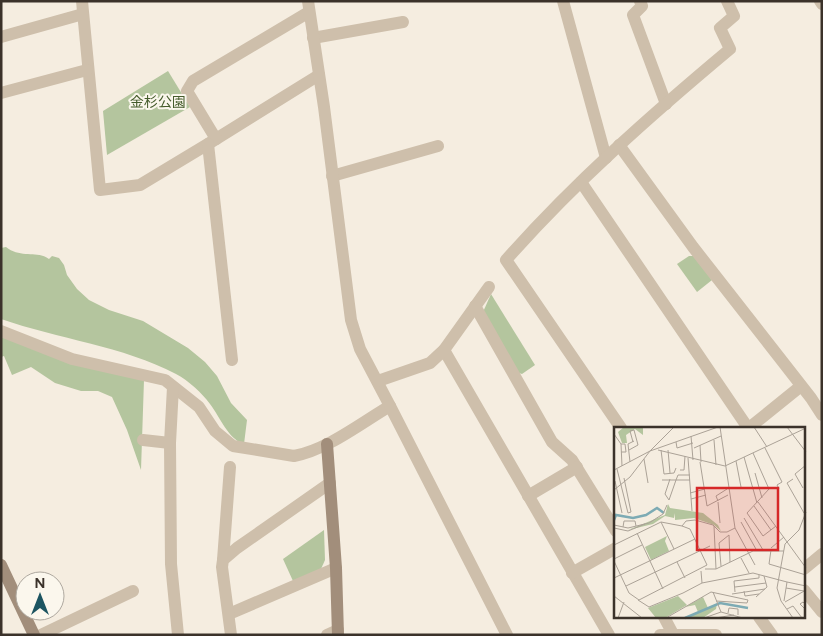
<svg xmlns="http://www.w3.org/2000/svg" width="823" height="636" font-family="Figtree,'Noto Sans JP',sans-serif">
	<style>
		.green { fill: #b4c59e }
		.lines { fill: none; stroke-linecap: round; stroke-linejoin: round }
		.street { stroke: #cebfab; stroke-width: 12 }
		.secondary { stroke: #a28e7b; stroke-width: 12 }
		.labels { text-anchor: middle; stroke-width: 4; stroke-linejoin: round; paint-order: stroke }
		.park-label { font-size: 14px; fill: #455c2c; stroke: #fbf7ed }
		.inset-river { fill: none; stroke: #7dabb4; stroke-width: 2.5 }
		.inset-road { fill: none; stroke: #aba297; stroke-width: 1 }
		.view { fill: #d62828; fill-opacity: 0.15; stroke: #d62828; stroke-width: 2.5 }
		.inset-edge { fill: none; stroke: #3b322a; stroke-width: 2.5 }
	</style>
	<rect width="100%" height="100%" fill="#f5ede0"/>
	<g class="green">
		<path d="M168,71L190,107L107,155L103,111Z"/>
		<path d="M6,247C21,259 38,250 49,259L52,256L59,258L64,265L67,275L77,289L89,300L109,310L143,321L188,348L205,362L217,376L231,403L247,420L244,444C228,439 220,417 210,404C202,393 189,381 176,374C123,346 58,339 1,319V248Z"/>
		<path d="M689,256H694L712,280L697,292L677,264Z"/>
		<path d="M491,294L535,365L522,374L516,372L483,312Z"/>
		<path d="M1,337L144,380L141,470L127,430L112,397L98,391H81L55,383L31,367L12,375L4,356L1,357Z"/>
		<path d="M324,530L325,560L321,569L293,581L283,559Z"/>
	</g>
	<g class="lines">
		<g class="street">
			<path d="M82,1L100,190L140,185L208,144L319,75"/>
			<path d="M563,1L606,158"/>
			<path d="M640,1L642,6L633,15L666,104"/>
			<path d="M820,1L822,4"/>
			<path d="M1,37L83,14"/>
			<path d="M313,38L403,22"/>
			<path d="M1,93L87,70"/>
			<path d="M216,139L187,91L193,81L309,12"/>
			<path d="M208,144L232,360"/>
			<path d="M619,145L693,247L811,398L822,415"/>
			<path d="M332,176L438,146"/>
			<path d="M581,182L748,428"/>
			<path d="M475,306L552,442L572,460L616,531"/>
			<path d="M1,331L72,359L165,380L199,407L215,431L233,446L294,456C327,450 361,423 390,406L360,349L351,320L324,107L308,1"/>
			<path d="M444,350L609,635"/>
			<path d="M378,381L430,363L444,350L489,287"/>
			<path d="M173,387L170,443L171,564L178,635"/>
			<path d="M390,406L507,635"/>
			<path d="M621,428L506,260C574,183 651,115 730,49L720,28L734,16L727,1"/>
			<path d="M749,428L801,386"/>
			<path d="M143,440L170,443"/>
			<path d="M528,496L577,467"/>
			<path d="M223,560L230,467"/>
			<path d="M804,569L822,554"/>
			<path d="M572,573L616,548"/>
			<path d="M804,590L822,612"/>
			<path d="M229,614L336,568"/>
			<path d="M664,617L673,634"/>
			<path d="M759,617L772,635"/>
			<path d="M41,635L133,591"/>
			<path d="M231,635L222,567L223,560L237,548L330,483"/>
			<path d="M327,635L338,630"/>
			<path d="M660,635H716"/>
		</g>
		<g class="secondary">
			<path d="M327,444L336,568L338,635"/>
			<path d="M1,565L34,635"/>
		</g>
	</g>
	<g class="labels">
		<g class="park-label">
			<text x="158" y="107">金杉公園</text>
		</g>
	</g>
	<g transform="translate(614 427)">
		<rect width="191" height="191" fill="#f5ede0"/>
		<path d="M10,0H29V8L21,2L12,8L13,16H8L4,5ZM54,77L56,81L89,86L104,98L107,104L100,98L80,91L61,93V86L60,91L51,89L39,97L14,103L51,88ZM53,109L51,114L55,124L37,133L31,120ZM64,169L73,178L51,191H42L34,181ZM89,170L94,181L103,177L102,182L89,191H71L84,185L81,178L71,180Z" fill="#b4c59e"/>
		<path class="inset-river" d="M0,93L2,88L19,91L32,88L43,81L50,86M71,191L106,176L134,181"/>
		<path class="inset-road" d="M140,0L153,20M173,0L192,25M0,7L7,17L8,39M77,9L79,33M100,13L102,38M62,15L63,21L79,16M7,17H11L12,25H7M86,18L87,35M80,21L107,9M151,21L168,55L163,58L165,62M15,23L24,18L20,3L16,4L19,15M44,23L111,39L192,1M47,23L50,47L60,46L62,41M54,23L56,46M139,26L155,62L133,86L149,109L162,99M130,30L143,76M74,31L78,84M30,32L34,56M122,34L127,60M16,35L14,17L20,14M86,35L93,79L114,68M3,42L14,86L17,85L10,51M0,43L36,24L60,0M66,43H70L71,29M141,46L148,71M179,52L173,56L190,86M48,53H76M62,53L64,48H76M1,54L8,86M189,61L181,47L192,38M0,63L16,50L36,24L104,0M76,66L91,62M77,72L92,68M55,73L51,67L56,52M55,73L62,53M104,74L102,69L113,62M104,75L106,96M144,75L192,141M140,79L157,103M130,91L149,123M47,95L60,122M127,95L143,124M0,98L14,101L35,96L49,87L53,78M68,99L72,94L81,93L99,98L106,105H113L121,101L106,0M100,99L102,142M9,100L10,94H21L22,99M0,101L14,104L31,97M121,101L141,138M23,106L49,162M115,108L116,135M0,118L47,95L68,99L76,102L93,138L25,173L15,166L0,134M157,121L170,110M157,123L155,137L192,148M127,131L135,146M0,132L28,118M63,135L71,151M107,139L105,116L115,108M91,142H102L139,124H170M0,151L81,112M88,156L139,146L173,155M12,159L96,119M121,160L152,156M172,161L190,164M130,164L131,169L145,167M99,165L107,185M121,165L120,154L145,151V148M118,167L151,162M0,169L28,191M142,170L153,160L150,149M24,173L35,180L69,166L88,156L87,144M102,174L133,176L134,173M170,174L173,155L192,159M171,175L192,163M192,178L189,175L186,177L192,183M173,182L179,179L188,191M114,186L115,181L124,182V188M4,191L10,175M52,191L97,165L134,173M90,191L107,185L129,191M101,191L120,188M179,191L167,174L163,161L171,117L185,103L192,85"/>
		<path class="view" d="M83,61H164V123H83Z"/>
		<rect width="191" height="191" class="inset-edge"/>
	</g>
	<rect width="823" height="636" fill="none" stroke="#3b322a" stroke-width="5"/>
	<g transform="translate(40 596)"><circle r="24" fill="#fbf7ed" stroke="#aea89f"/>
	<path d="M0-4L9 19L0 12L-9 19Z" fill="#1c5460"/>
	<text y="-8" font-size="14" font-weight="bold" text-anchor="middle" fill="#3b322a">N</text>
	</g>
</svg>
